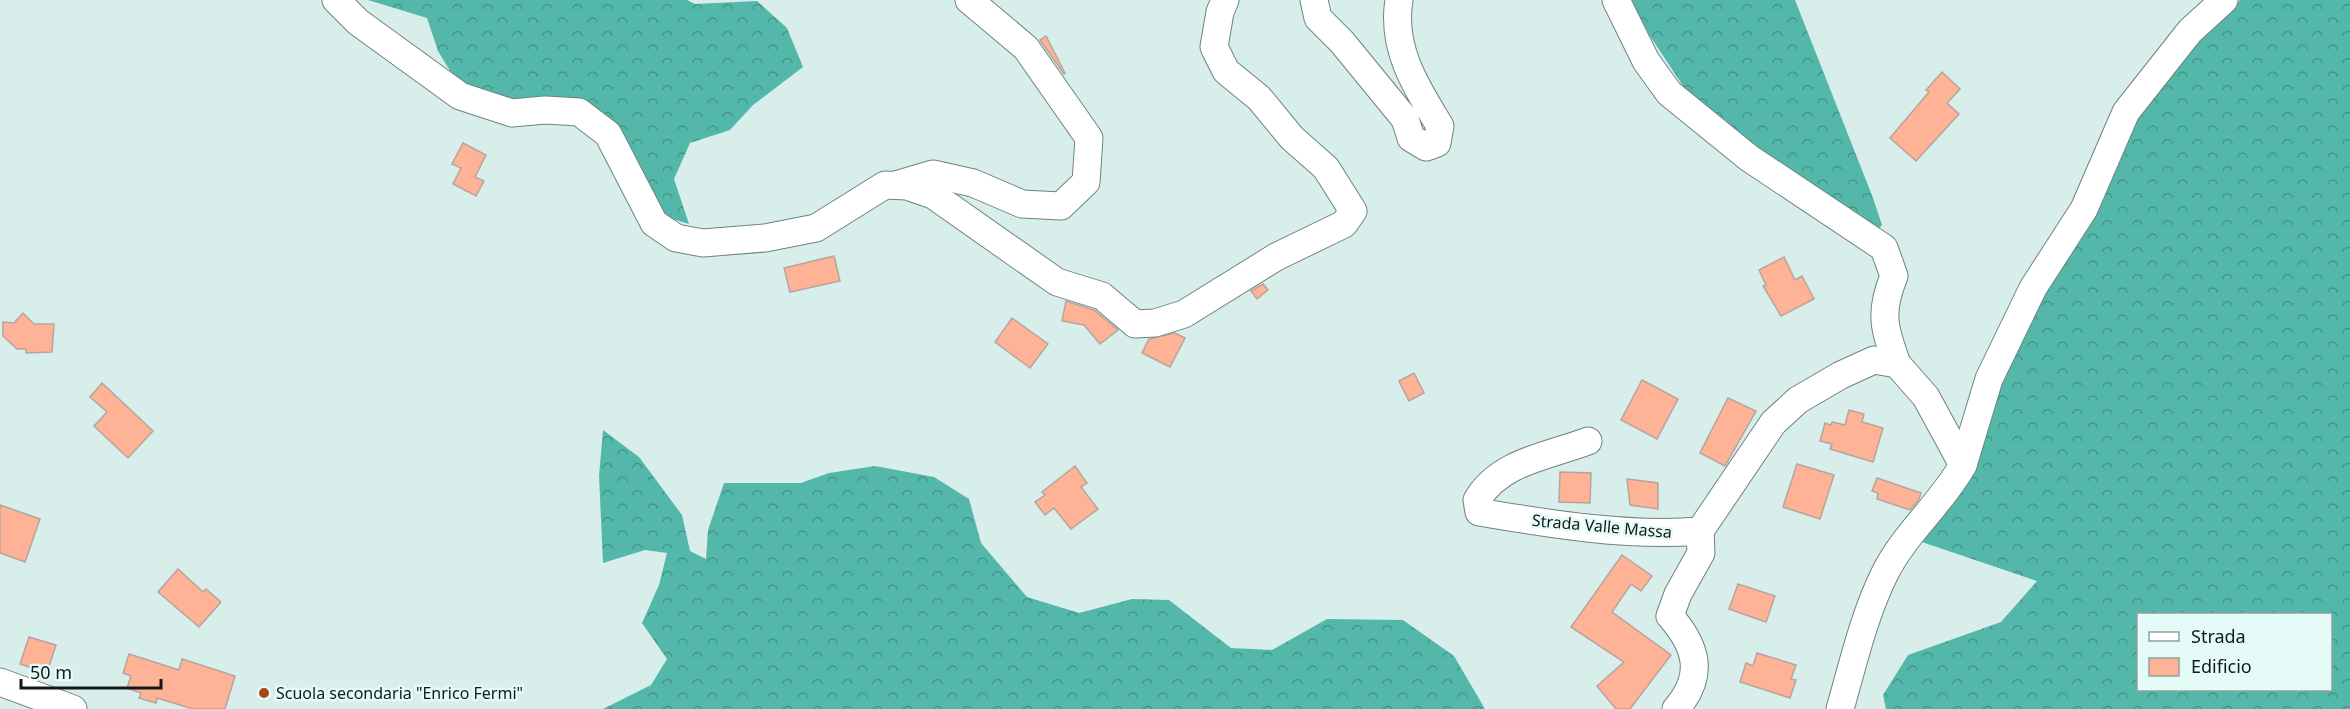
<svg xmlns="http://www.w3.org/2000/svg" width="2350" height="709" font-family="'Noto Sans',sans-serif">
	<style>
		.forest { fill: url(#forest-crowns); fill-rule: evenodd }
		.building { fill: #feb296; stroke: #b7a49e; stroke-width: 1.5 }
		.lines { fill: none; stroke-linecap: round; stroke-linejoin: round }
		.minor-casing { stroke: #6f8380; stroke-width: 29 }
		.minor { stroke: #fff; stroke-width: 27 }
		.poi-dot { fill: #a94419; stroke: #e5fbf7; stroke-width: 2 }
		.labels { text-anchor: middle; stroke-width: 5; stroke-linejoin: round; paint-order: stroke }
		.street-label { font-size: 16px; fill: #121a19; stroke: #e5fbf7 }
		.poi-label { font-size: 16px; fill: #121a19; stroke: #e5fbf7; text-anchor: start }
	</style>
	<defs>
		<pattern id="forest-crowns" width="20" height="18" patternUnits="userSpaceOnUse" patternTransform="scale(1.5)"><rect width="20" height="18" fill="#53b8aa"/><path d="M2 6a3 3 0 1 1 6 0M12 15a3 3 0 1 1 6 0" fill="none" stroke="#43958a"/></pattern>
	</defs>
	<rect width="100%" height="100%" fill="#d8eeea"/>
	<g class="forest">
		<path d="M368,0H687L695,4L757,1L787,28L803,67L753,105L730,130L690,143L674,179L689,224L657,214L599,140L573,123L464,94L438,51L427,18Z"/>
		<path d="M1630,0H1795L1873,198L1882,225L1877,231L1801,194L1689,95L1650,36Z"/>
		<path d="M2240,0H2350V709H1886L1883,695L1908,655L2001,622L2037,581L1919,541L2001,370L2132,123L2175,64ZM2138,614H2330V690H2138Z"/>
		<path d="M603,430L639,457L682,515L690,551L706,559L708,530L724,483H801L829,473L875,466L934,477L969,499L981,543L1027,597L1079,613L1132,599L1169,600L1231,648L1272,650L1327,619L1403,620L1454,656L1485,709H603L651,685L667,659L642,623L659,585L667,553L645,550L603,563L599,476Z"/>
	</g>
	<g class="building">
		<path d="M1046,36L1065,73L1064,74L1040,40Z"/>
		<path d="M1942,72L1960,89L1947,103L1959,114L1916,161L1890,138L1929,92L1926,90Z"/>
		<path d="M463,143L486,155L475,177L484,181L476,196L453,184L461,168L452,164Z"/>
		<path d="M834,256L840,281L790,292L784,268Z"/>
		<path d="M1784,257L1795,280L1802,276L1814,299L1781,316L1763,286L1766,285L1759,270Z"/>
		<path d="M1263,284L1268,290L1257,299L1251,291Z"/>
		<path d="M1066,301L1094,310L1118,330L1100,344L1084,325L1062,321Z"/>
		<path d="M23,313L34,324H54L52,352L26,353V349H17L3,336V322L14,323Z"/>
		<path d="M1012,318L1048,344L1030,368L995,342Z"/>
		<path d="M1175,333L1185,338L1170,367L1142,353L1149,339Z"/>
		<path d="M1414,373L1424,393L1409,401L1399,381Z"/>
		<path d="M1642,380L1678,399L1657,439L1621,420Z"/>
		<path d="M102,383L153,431L128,458L94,426L107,412L90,397Z"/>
		<path d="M1728,398L1756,411L1725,466L1700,453Z"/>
		<path d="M1849,410L1864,414L1862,422L1883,428L1873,462L1830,449L1832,444L1820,441L1825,423L1831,425L1832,422L1845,425Z"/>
		<path d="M1797,464L1834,475L1820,519L1783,507Z"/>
		<path d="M1075,466L1087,483L1081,487L1098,509L1071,529L1054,508L1045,515L1035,502L1045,495L1042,492Z"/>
		<path d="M1560,472L1591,473L1590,503L1559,502Z"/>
		<path d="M1877,478L1921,493L1919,499L1910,510L1877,499L1878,493L1872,491Z"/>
		<path d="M1627,479L1658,483V509L1630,505Z"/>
		<path d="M0,505L40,519L25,562L0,553Z"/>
		<path d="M1622,555L1652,576L1641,591L1631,584L1612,612L1671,655L1630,709H1616L1597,686L1624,662L1571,627Z"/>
		<path d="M178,569L203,592L206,589L221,602L199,627L158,592Z"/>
		<path d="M1738,584L1775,596L1766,622L1729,609Z"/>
		<path d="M29,637L56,645L47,673L20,664Z"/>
		<path d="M1757,653L1796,665L1791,679L1796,680L1790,698L1740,682L1746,663L1753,666Z"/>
		<path d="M129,654L179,670L182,659L235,676L225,709H193L157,698L156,703L139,698L141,693L127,688L131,676L123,673Z"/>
	</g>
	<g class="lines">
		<g class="minor-casing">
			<g id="minor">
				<path d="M336,0L358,22L460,96L512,113L545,110L579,112L608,134L654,223L676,238L703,243L765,238L816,228L885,185L907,186L933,195L1057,282L1102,296L1135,324L1155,323L1184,314L1276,257L1344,224L1353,211L1326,168L1292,138L1259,98L1226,71L1214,47L1220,12L1225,0"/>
				<path d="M1314,0L1318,18L1342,42L1405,119L1411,138L1426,147L1437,143L1440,126C1416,87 1391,48 1399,0"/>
				<path d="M1616,0L1646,61L1669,93L1749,158L1884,248L1894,276C1879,313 1884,328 1897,364"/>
				<path d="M896,185L933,174L973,183L1022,204L1061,206L1086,182L1089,138L1026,48L969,0"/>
				<path d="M1588,441C1549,456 1500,461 1477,500L1479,512C1549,524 1630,537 1700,531L1773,423L1798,400L1841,375L1874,360L1897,364L1926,397L1963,465C1941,504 1905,533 1885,573C1864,615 1853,664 1840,709"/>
				<path d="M1963,465L1989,379L2033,288L2084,209L2126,112L2190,31L2224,0"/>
				<path d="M0,682L73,709"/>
				<path d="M1676,709C1705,675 1697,647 1670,616L1678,594L1701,553L1700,531"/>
			</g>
		</g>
		<use href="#minor" class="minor"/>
	</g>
	<circle class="poi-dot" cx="264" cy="693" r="6"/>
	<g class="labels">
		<g class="street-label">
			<text transform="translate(1602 526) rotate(5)" y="6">Strada Valle Massa</text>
		</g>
		<g class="poi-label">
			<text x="276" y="699">Scuola secondaria "Enrico Fermi"</text>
		</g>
	</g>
	<rect x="2137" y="613" width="195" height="78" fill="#e5fbf7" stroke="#91a19e" stroke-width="1.5"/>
	<rect x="2149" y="632" width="30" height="9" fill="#ffffff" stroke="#91a19e" stroke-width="1.5"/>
	<text x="2191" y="643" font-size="18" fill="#121a19">Strada</text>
	<rect x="2149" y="658" width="30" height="18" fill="#feb296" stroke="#91a19e" stroke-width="1.5"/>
	<text x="2191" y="673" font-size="18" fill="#121a19">Edificio</text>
	<path d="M21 679v9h140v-9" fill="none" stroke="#121a19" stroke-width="3"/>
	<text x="30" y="679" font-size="18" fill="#121a19" stroke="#e5fbf7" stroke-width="4.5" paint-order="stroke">50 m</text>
</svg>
